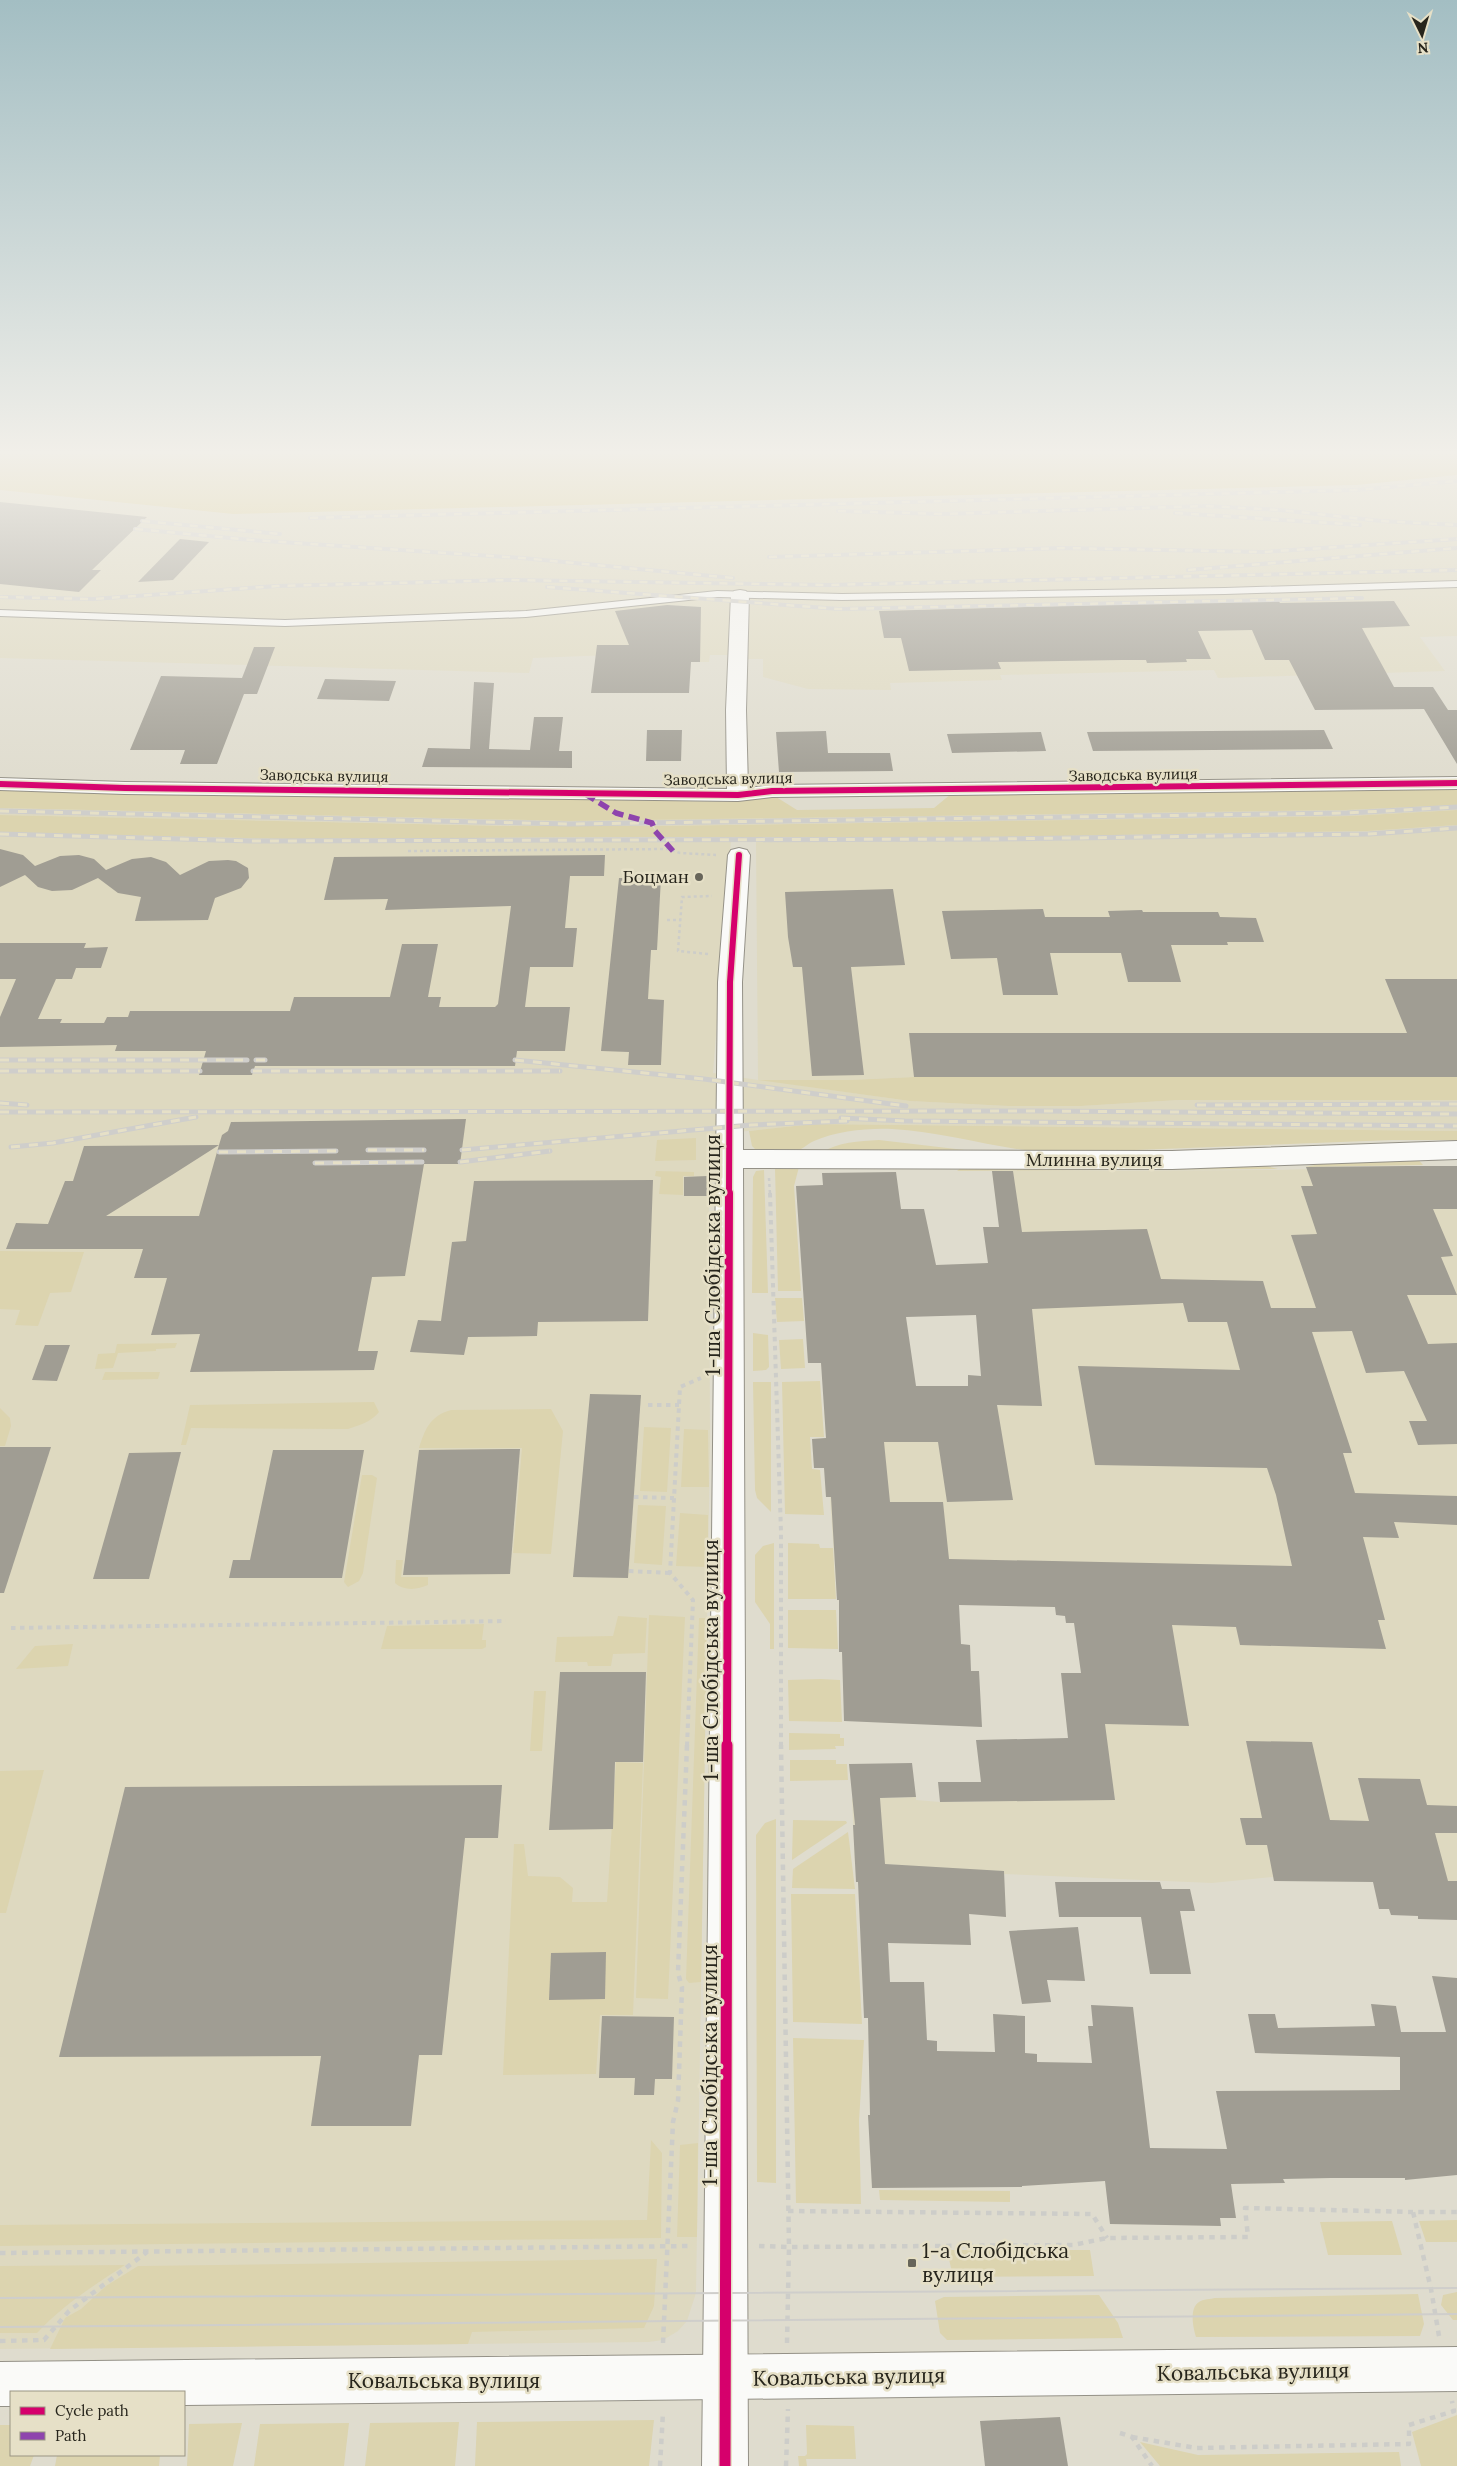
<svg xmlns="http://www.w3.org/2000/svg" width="1457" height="2466" font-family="Lora,serif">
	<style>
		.built { fill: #ded9c0; fill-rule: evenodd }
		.green { fill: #dcd4af }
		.water { fill: #dccd8c }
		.building { fill: #a09d93; fill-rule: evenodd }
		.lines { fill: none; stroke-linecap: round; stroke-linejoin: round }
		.service-casing { stroke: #949187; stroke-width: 2 }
		.minor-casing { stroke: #949187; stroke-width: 2 }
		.tertiary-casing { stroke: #949187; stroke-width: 2 }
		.path-far2 { stroke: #cdcdc9; stroke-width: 2.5; stroke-dasharray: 3 3; stroke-linecap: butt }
		.path-far1 { stroke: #cdcdc9; stroke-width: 4; stroke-dasharray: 4.5 4.5; stroke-linecap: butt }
		.path { stroke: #cdcdc9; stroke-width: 4.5; stroke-dasharray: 5.5 5.5; stroke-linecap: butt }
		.service { fill: #fafaf8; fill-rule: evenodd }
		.minor { fill: #fafaf8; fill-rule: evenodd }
		.tertiary { fill: #fafaf8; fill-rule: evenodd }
		.tram { stroke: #cfcecb; stroke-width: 2 }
		.rail-far1-casing { stroke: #cfcecb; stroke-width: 4 }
		.rail-casing { stroke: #cfcecb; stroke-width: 5 }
		.rail-far1 { stroke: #e6e0c7; stroke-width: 2.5; stroke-dasharray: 8; stroke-linecap: butt }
		.rail { stroke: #e6e0c7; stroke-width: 3; stroke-dasharray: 9; stroke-linecap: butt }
		.quiet { stroke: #8e44ad; stroke-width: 5.5; stroke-dasharray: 11 5.5; stroke-linecap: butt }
		.cycleway-far2-casing { stroke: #e6e0c7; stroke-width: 9 }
		.cycleway-far1-casing { stroke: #e6e0c7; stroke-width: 11 }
		.cycleway-casing { stroke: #e6e0c7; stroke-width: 14 }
		.cycleway-far2 { stroke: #d6006c; stroke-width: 6 }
		.cycleway-far1 { stroke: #d6006c; stroke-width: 8 }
		.cycleway { stroke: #d6006c; stroke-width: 11 }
		.poi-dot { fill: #67655a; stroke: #e6e0c7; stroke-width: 2 }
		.labels { text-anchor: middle; stroke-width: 5; stroke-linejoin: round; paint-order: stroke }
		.far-street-label { font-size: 15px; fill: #27251c; stroke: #e6e0c7 }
		.poi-label { font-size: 18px; fill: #27251c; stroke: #e6e0c7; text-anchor: end }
		.street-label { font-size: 18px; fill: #27251c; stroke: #e6e0c7 }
		.near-street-label { font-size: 21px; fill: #27251c; stroke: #e6e0c7 }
		.near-poi-label { font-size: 21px; fill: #27251c; stroke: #e6e0c7; text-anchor: start }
	</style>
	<rect width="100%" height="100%" fill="#dfdcce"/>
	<g class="built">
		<path d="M1457,475V636L1420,637L1445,671L1218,678L1214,670L1000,675L1002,680L890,683L891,690L808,689L763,677V659H746V655H710L709,662H662L638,654L533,658L529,673L0,658V490L233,514L1357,485Z"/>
		<path d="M1457,805V810L1350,816L568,827L0,815V808L570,821L1345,810Z"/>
		<path d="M1457,825V1077H914L849,1080H763L910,1101L1008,1106H1081L1179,1100H1457V1131L813,1124L709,1135L710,1445L696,2293L687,2321L678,2331L663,2340L649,2342L0,2349V832L288,839L995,837L1367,831ZM731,840L756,842L758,1080L713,1073Z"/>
		<path d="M1408,1166H1457V1881H1274L1273,1877L1212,1883L1004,1874L885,1864H855L852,1799L916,1797V1800L940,1802L1115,1799L1084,1608L837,1600L830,1497L824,1468H814L812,1439L826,1438L824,1410L1014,1405L1006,1317L1025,1318L1033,1308L999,1221L992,1171L1277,1170Z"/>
	</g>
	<g class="green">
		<path d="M1457,788V805L1345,810L570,821L0,808V790L733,802L743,796L773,795L797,810L934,808L951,794Z"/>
		<path d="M1457,810V825L1367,831L995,837H664L656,831L654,826L1350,816Z"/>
		<path d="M0,815L508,826H652L660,837L288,839L19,833L0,832Z"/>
		<path d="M914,1077H1457V1100H1179L1081,1106H1008L910,1101L758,1080H849Z"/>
		<path d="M813,1124L1457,1131V1140H1392L1057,1153C1002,1151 948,1132 892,1129C867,1128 837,1131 814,1141C809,1143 805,1147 801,1149C788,1155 774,1154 760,1154L752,1146L749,1131Z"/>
		<path d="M696,1138V1160L655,1161L657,1140Z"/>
		<path d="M879,1140L973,1151L821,1153C838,1142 859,1141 879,1140Z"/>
		<path d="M1416,1157L1423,1165L1305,1167L1320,1164Z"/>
		<path d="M1259,1164L1278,1169L957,1171L962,1167Z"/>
		<path d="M799,1167L794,1186L801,1291H778L775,1168Z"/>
		<path d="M764,1170L768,1293H752L753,1177L756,1171Z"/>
		<path d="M656,1171L694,1172V1176H683V1195L659,1194L661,1177L655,1176Z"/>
		<path d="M0,1251L84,1252L71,1292L50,1293L38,1326L15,1325L20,1310L0,1309Z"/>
		<path d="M775,1298H802L804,1321L777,1322Z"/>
		<path d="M753,1333L768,1335L769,1367L766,1370L753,1371Z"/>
		<path d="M803,1339L805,1368L781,1369L779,1340Z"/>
		<path d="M177,1343L175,1348L156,1349V1351L118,1353L113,1368L95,1369L98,1354L115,1353L117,1344Z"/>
		<path d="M105,1372H160L158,1379L102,1380Z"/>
		<path d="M820,1381L824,1437H810L812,1469L820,1470L824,1515L785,1514L782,1382Z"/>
		<path d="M753,1382H771V1512L757,1498L755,1490Z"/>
		<path d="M374,1402L379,1412C371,1422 360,1425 348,1429L191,1428L186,1445H181L190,1405Z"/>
		<path d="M0,1408L10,1418L11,1426L5,1446H0Z"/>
		<path d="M551,1409L563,1431L551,1554L513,1553L522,1448H419C425,1429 430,1416 451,1410Z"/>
		<path d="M644,1427L671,1428L667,1492L640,1491Z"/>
		<path d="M684,1429L708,1430L709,1487H681Z"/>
		<path d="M362,1475H372L377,1478L363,1573L359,1581L348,1587L344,1582Z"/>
		<path d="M638,1505L666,1506L662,1565L634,1563Z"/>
		<path d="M680,1513L708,1515V1567L676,1566Z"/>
		<path d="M774,1543V1649H770V1624L755,1602V1555L763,1546Z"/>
		<path d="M788,1543L819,1544L820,1548H833L836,1599H788Z"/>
		<path d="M396,1560H403L401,1577H428V1585C417,1590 404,1591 395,1583Z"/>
		<path d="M788,1610H836L838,1649L788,1648Z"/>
		<path d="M649,1615L685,1617L668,1999L636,1998Z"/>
		<path d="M618,1616L647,1618L645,1653L613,1654L611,1666H588L587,1662H555L557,1637L613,1636Z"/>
		<path d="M699,1618H707L701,1982L689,1983L686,1979Z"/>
		<path d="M484,1624L482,1640H486V1647L482,1649H381L387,1626Z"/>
		<path d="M73,1644L68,1666L16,1669L35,1646Z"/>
		<path d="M821,1679L840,1680L842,1722L789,1721L788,1680Z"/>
		<path d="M534,1691H546L542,1751H530Z"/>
		<path d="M789,1733L840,1734V1738H844V1746H835L836,1749L789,1750Z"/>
		<path d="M790,1760H836V1764H847L848,1780L790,1781Z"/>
		<path d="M616,1762L643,1763L633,2015H600L596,2074L503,2075L514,1844H524L528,1876L560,1877L573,1888L572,1902H607Z"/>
		<path d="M44,1770L6,1913H0V1771Z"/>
		<path d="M776,1819V2183L757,2182L756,1835L765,1823Z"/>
		<path d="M793,1820L846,1821L847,1823L792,1860Z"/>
		<path d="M848,1832L855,1889L792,1888L793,1869Z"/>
		<path d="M791,1894H855L862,2024L793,2022Z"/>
		<path d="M793,2038L864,2040L859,2121L861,2204L796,2203Z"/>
		<path d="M651,2140L662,2153L661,2238L0,2246V2225L647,2220Z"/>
		<path d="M698,2143L697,2237H677L680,2145Z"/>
		<path d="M879,2190L1010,2191V2202L880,2200Z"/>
		<path d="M1457,2220V2242H1426L1419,2221Z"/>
		<path d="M1392,2221L1402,2255H1328L1320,2222Z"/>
		<path d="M947,2250H1090L1094,2276L953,2277Z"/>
		<path d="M657,2259L654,2306L644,2328L472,2332L468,2344L50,2349L65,2318L81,2309L106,2286L138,2266Z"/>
		<path d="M125,2265C94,2285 62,2306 37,2333H0V2266Z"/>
		<path d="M1457,2292V2320H1453L1441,2305L1443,2295Z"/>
		<path d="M1418,2294L1424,2324L1420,2336L1196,2337C1193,2328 1189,2308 1199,2302C1203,2299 1211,2299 1215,2298Z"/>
		<path d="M1099,2295L1118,2323L1123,2338L947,2340L940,2333L935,2301L944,2297Z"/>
		<path d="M1457,2415V2466H1421L1412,2432Z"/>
		<path d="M654,2420L649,2466H475L477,2422Z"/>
		<path d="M459,2422L455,2466H365L370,2423Z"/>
		<path d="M242,2423L233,2466H187L189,2424Z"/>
		<path d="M349,2423L344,2466H254L260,2424Z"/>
		<path d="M0,2425H11V2455H34L30,2466H0Z"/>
		<path d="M806,2425L854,2426L856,2459H806L807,2466H799L798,2456H805L807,2454Z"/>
		<path d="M1140,2442L1198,2455L1399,2452L1401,2466H1160Z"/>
		<path d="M57,2455H160L159,2466H55Z"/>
	</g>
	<path class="water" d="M0,449H1457V475L1357,485L233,514L0,490Z"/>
	<g class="building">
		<path d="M0,502L147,517L92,570H101L79,592L0,584Z"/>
		<path d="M180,539L209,542L173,580L138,582Z"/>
		<path d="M1278,600L1280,603L1394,601L1410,626L1362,628L1394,687H1433L1448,710H1457V764L1424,709L1315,710L1289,660H1265L1252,630L1198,631L1211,659H1186L1187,662L1147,663L1146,660H1122L998,662L1001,669L909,671L901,638H884L879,611Z"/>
		<path d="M667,605L701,607L700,662H691L689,693H591L597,645H629L615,611Z"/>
		<path d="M254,647H275L257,694H244L217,764H180L185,750H130L161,676L242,678Z"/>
		<path d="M325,679L396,681L389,701L317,699Z"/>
		<path d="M474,682L494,683L489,749L530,750L534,717H563L559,751H572V768L422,767L428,748L470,749Z"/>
		<path d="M647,730H682L681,761H646Z"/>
		<path d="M1324,730L1333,749L1093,751L1087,732Z"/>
		<path d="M826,731L828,753H890L893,771L779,772L776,732Z"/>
		<path d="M1041,732L1046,751L952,753L947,734Z"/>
		<path d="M0,849L23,855L35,866L60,856L79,855L94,859L106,870L132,859L151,857L166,862L180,875L209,861L228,860L236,861L248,868L249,878L241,888L215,898L208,920L135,921L141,897L118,893L98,878L72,890L52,891L38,887L25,875L0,887Z"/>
		<path d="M605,855L604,876H570L565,928H577L573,967H530L525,1007H570L565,1051H517L515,1066H255L252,1075H199L206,1051H115L117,1045L0,1047V1017L16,979H0V943H86L84,948L108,947L101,968H76L72,979H56L38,1019H62L60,1023H104L107,1017H128L130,1011H290L294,997H390L402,944H438L428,997H441L439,1007H495L498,1004L511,906L385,910L388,899L324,900L334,857Z"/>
		<path d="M619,878H661L657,950H651L648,999L664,1000L661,1065H628L629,1052L601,1051Z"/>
		<path d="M893,889L905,965L851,967L864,1075L812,1076L802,967H793L788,937L785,892Z"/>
		<path d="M1043,909L1045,917H1110L1108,911L1142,910L1143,912H1218L1220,917L1256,918L1264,942H1227L1228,945H1171L1181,982H1128L1121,953H1050L1058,995H1003L997,958L951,959L942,911Z"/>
		<path d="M1385,979H1457V1077H914L909,1033H1407Z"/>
		<path d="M466,1119L460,1164H424L405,1276L372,1277L358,1351H378L374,1370L190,1372L200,1334L151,1335L167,1278H134L143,1249H6L16,1223L48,1224L65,1181H73L84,1146L219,1145L222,1135L228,1131L231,1122ZM219,1145L199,1216H106L172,1175Z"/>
		<path d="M1408,1166H1457V1209H1433L1453,1256L1441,1257L1457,1295H1407L1428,1344L1457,1343V1444L1418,1445L1409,1421H1427L1404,1371L1366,1373L1352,1331L1312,1332L1352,1453H1343L1355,1493L1457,1496V1525L1394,1522L1399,1538L1363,1537L1385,1620H1378L1386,1649L1240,1645L1236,1627L1172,1625L1189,1726L1105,1724L1115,1800L940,1802L938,1782H981L976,1740L1068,1738L1061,1673H1081L1074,1623H1066L1065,1616L1056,1615L1055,1607L959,1605L961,1644L970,1645L971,1671H979L982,1727L844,1721L842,1652H839V1600H837L831,1497H826L824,1468H814L812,1439L826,1438L821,1363H808L796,1186L823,1185L822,1173L896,1172L901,1209H924L936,1265L988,1263L983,1227H999L992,1171H1013L1022,1232L1147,1229L1161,1279L1263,1281L1271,1308H1316L1291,1235L1317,1234L1301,1186H1313L1306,1167ZM1183,1303L1188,1322H1227L1240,1370L1078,1366L1095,1465L1267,1468L1276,1495L1292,1566L949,1559L943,1502H890L884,1442H938L947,1502L1013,1500L997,1405L1042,1406L1032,1309ZM976,1315L981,1376L968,1375V1386H916L906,1317Z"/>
		<path d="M707,1176V1196H684V1177Z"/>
		<path d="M653,1180L648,1321L538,1322L537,1336L468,1337L464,1355L410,1352L418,1320L441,1321L452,1242L466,1241L474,1181Z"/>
		<path d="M45,1345H70L57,1381L32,1380Z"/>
		<path d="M590,1394L641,1395L628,1578L573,1577Z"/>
		<path d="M0,1447H51L4,1593H0Z"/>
		<path d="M520,1449L510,1574L403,1575L419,1450Z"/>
		<path d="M273,1450H364L342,1578H229L233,1560H250Z"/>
		<path d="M181,1452L149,1579H93L129,1453Z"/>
		<path d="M560,1672H646L643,1762H615L613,1829L549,1830Z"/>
		<path d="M1246,1741L1312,1742L1330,1820L1369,1821L1358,1778L1420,1779L1427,1805L1457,1806V1833H1435L1448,1881H1457V1920L1418,1919V1916L1391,1915L1389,1909H1379L1373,1882L1274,1881L1267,1845H1246L1240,1818H1262Z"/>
		<path d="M912,1763L916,1797L880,1798L885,1864L1004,1871L1006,1917L969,1914L971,1945L888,1943L890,1982H924L927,2040L937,2041V2051L995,2052L993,2014L1025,2016V2053L1037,2054V2062L1092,2063L1088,2026H1093L1091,2005L1133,2007L1150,2148L1227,2149L1216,2091L1400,2090V2057L1255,2053L1248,2014H1275L1278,2028L1375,2026L1371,2004L1396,2006L1401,2032H1446L1432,1976L1457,1978V2175L1405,2180V2178H1331L1283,2179L1285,2183L1231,2184L1236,2218H1220L1221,2226L1110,2224L1105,2181L1022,2186V2187L872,2188L868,2115H870L868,2018H864L858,1882H856L853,1825H855L849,1764Z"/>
		<path d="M502,1785L498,1838H465L442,2055H419L411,2126H311L321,2056L59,2057L125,1787Z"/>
		<path d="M1055,1882H1160L1162,1889H1190L1195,1911H1180L1191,1974H1150L1141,1917H1059Z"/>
		<path d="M1078,1927L1085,1981L1047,1980L1051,2002L1022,2004L1009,1931Z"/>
		<path d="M606,1952L605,1999L549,2000L551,1953Z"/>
		<path d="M602,2016L674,2017L672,2079H655L654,2095H634L635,2078H599Z"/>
		<path d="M1060,2417L1068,2466H985L980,2421Z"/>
	</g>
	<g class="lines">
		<g class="service-casing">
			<path id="service" d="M1457,581V587L1225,594L842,600L717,597L526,617L285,626L0,616V610L285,620L526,611L717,591L842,594L1225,588Z"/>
		</g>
		<g class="minor-casing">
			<g id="minor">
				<path d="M740,590L746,591L749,595L746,710L748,788L772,785L1457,777V789L772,797L738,801L125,794L0,790V778L125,782L727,789L726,710L731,595L734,591Z"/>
				<path d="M739,848L747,850L750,855L742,982L743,1150L1172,1151L1457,1141V1159L1172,1169L743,1168L748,2466H702L718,982L728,855L731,850Z"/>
			</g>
		</g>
		<g class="tertiary-casing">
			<path id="tertiary" d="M1457,2347V2391L184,2405V2392H11V2406H0V2362Z"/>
		</g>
		<g class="path-far2">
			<path d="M408,851L669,849L680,853L716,855"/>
			<path d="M667,920H681"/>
			<path d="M708,954L678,951L682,897L712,896"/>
			<path d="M769,1178L770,1194"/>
		</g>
		<g class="path-far1">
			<path d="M770,1193L781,1532V1746"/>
			<path d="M648,1405H679"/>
			<path d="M634,1497L674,1498"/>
			<path d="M629,1571L670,1573"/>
			<path d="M11,1628L506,1621"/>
			<path d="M687,1746L693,1600L670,1573L680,1387L701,1378"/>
		</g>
		<g class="path">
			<path d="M788,2211L1092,2214L1107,2238"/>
			<path d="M759,2246L789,2247L781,1745"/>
			<path d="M0,2253L692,2246"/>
			<path d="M1439,2336L1431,2289L1413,2212H1457"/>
			<path d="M0,2341L44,2340L69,2311L147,2252"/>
			<path d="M663,2343L673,2122L678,2101L682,1987L678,1973L687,1745"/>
			<path d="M787,2343L789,2247L1073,2245L1107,2238L1248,2237L1245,2208L1413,2212"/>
			<path d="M1120,2433L1132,2437L1152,2466"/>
			<path d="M1132,2437L1196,2448L1409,2444V2425L1454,2411L1452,2401"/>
			<path d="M660,2466L663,2412"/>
			<path d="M786,2466L788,2409"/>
		</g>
		<use href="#service" class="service"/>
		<use href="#minor" class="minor"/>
		<use href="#tertiary" class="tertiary"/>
		<g class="tram">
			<path d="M0,2298L1457,2288"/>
			<path d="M0,2327L1457,2314"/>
		</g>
		<g class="rail-far1-casing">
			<g id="rail-far1">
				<path d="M838,511L942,514L1206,506L1280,510L1381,521L1457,525"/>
				<path d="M1175,513L1360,525"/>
				<path d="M310,518L1356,490L1457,481"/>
				<path d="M142,521L280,534"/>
				<path d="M135,529L251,540L522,558L733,578"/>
				<path d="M769,557L1064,548L1263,552L1457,539"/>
				<path d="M1188,570L1457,548"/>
				<path d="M547,587L839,609L1362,598"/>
				<path d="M0,597L93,599L277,586L509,580L829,585L1457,570"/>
			</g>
		</g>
		<g class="rail-casing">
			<g id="rail">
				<path d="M0,811L569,824L1347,813L1457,807"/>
				<path d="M0,834L252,841L996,839L1369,834L1457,828"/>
				<path d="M0,1060H247"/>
				<path d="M256,1060H265"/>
				<path d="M515,1060L704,1079L906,1106"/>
				<path d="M0,1071H200"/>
				<path d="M253,1071H560"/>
				<path d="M0,1103L27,1105"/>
				<path d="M1197,1105L1457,1104"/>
				<path d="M0,1112L1040,1111L1457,1114"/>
				<path d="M841,1118L905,1121L1457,1126"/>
				<path d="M11,1147L53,1143L196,1117"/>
				<path d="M368,1150H424"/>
				<path d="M462,1150L751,1125L847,1121"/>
				<path d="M219,1152L336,1151"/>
				<path d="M460,1162L550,1151"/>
				<path d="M315,1163L422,1162"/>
			</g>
		</g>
		<use href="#rail-far1" class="rail-far1"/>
		<use href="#rail" class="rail"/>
		<path class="quiet" d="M585,794L616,813L652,823L655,831L673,851"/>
		<g class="cycleway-far2-casing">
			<g id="cycleway-far2">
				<path d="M0,784L125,788L738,795L772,791L1457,783"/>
				<path d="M729,1194L730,982L739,855"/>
			</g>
		</g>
		<g class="cycleway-far1-casing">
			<path id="cycleway-far1" d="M727,1746L729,1193"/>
		</g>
		<g class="cycleway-casing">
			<path id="cycleway" d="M725,2466L727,1745"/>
		</g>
		<use href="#cycleway-far2" class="cycleway-far2"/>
		<use href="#cycleway-far1" class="cycleway-far1"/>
		<use href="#cycleway" class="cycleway"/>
	</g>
	<linearGradient id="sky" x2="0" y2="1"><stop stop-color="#a3bec3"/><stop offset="0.57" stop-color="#f1efe9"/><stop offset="1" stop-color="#f1efe9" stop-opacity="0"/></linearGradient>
	<rect width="1457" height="794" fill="url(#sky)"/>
	<g class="poi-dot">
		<circle cx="699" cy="877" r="5"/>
		<rect x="907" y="2258" width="10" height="10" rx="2.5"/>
	</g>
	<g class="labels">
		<g class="far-street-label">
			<text transform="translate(1133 775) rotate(-1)" y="5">Заводська вулиця</text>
			<text transform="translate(324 776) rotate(1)" y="5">Заводська вулиця</text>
			<text transform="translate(728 779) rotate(-1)" y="5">Заводська вулиця</text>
		</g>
		<g class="poi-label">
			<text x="689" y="883">Боцман</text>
		</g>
		<g class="street-label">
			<text x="1094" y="1166">Млинна вулиця</text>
		</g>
		<g class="near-street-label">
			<text transform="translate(713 1255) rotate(-90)" y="7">1-ша Слобідська вулиця</text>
			<text transform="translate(711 1660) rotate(-90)" y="7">1-ша Слобідська вулиця</text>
			<text transform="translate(710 2065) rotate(-90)" y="7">1-ша Слобідська вулиця</text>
			<text transform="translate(1253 2372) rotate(-1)" y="7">Ковальська вулиця</text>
			<text transform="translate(849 2377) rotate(-1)" y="7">Ковальська вулиця</text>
			<text x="444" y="2388">Ковальська вулиця</text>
		</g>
		<g class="near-poi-label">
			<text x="922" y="2258">1-а Слобідська<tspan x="922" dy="24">вулиця</tspan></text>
		</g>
	</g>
	<rect x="10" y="2391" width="175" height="65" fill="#e6e0c7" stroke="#9a9583"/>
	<rect x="20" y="2407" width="25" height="8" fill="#d6006c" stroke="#9a9583"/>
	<text x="55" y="2416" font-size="15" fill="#27251c">Cycle path</text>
	<rect x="20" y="2432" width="25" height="8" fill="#8e44ad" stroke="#9a9583"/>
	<text x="55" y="2441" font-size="15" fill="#27251c">Path</text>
	<g transform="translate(1422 35) rotate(175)" stroke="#e6e0c7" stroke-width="4" paint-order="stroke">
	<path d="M0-4L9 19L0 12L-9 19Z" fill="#27251c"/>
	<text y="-8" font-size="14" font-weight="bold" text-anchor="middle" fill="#27251c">N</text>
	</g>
</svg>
